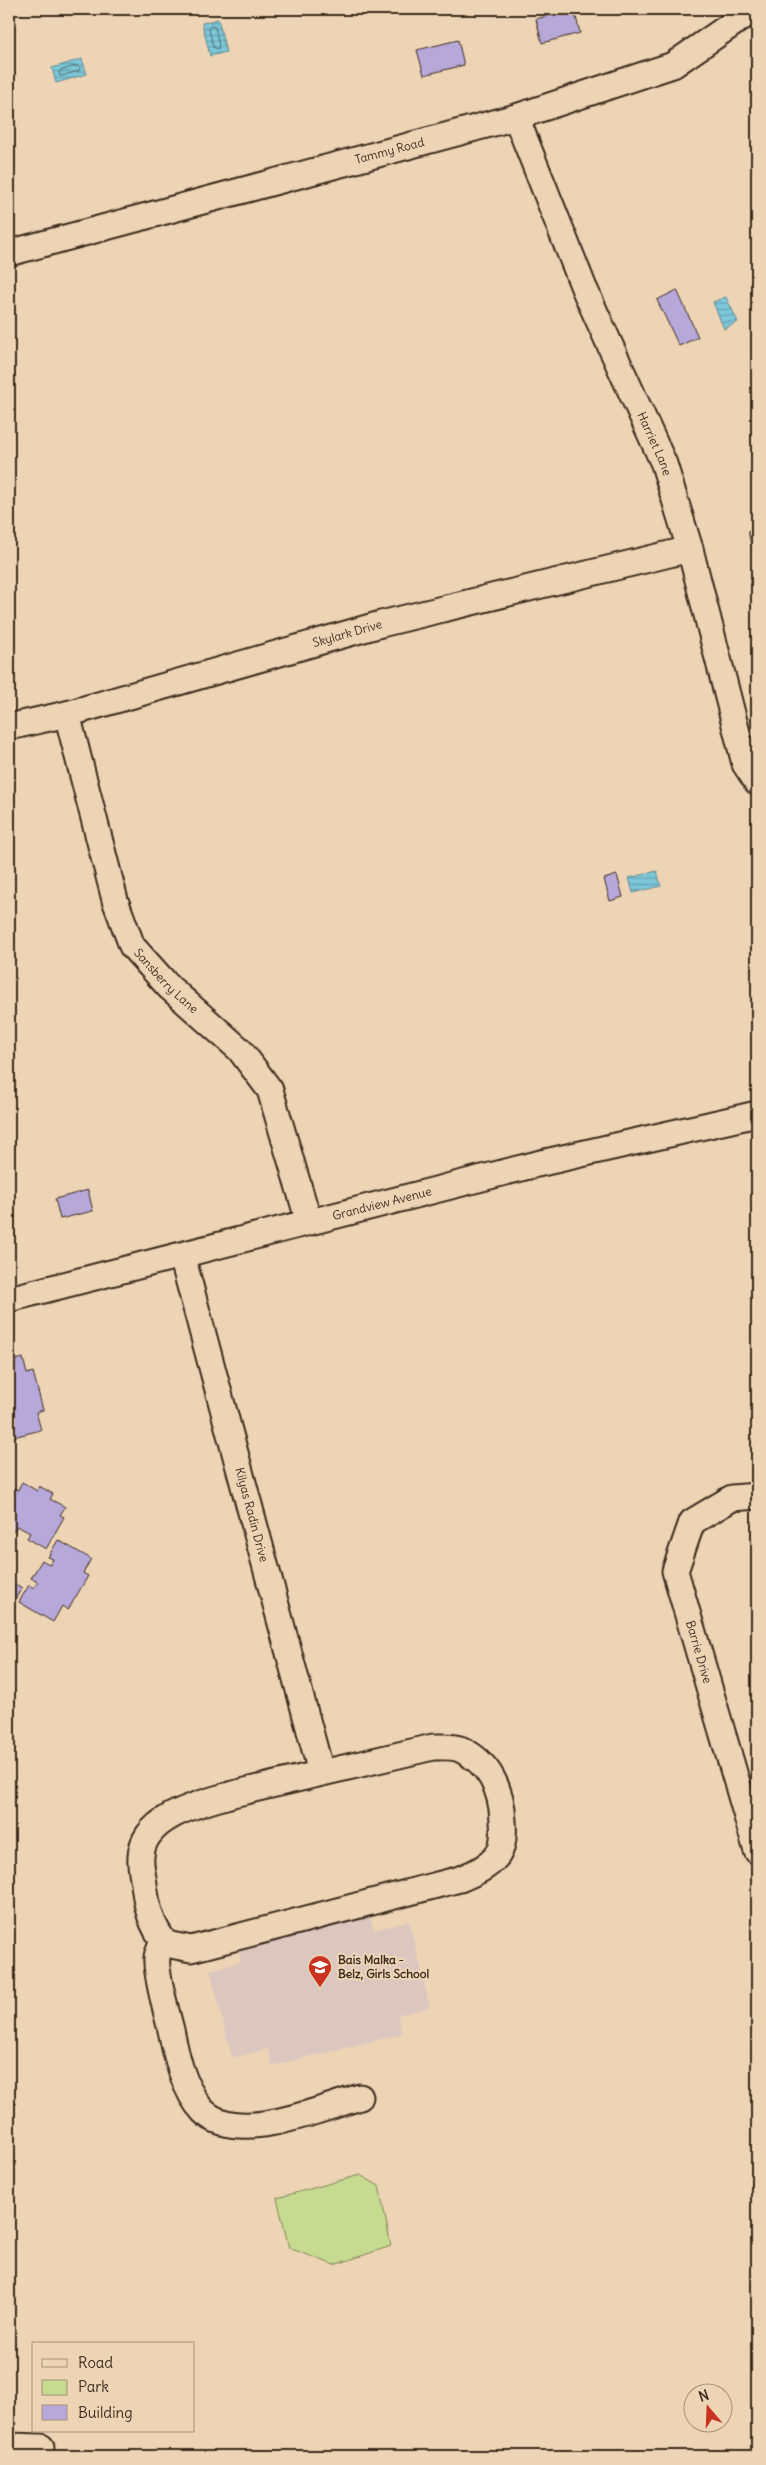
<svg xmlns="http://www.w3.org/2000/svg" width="766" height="2465" font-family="Delius,sans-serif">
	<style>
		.built { fill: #dcc7c0 }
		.green { fill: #c6db90; stroke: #808257 }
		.water { fill: url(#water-rules); stroke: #62898f }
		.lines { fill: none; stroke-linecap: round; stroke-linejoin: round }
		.shore { stroke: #55696a; stroke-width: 1 }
		.building { fill: #b6a9da; stroke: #3b2a1e }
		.minor-casing { stroke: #3b2a1e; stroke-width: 29 }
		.minor { stroke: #edd4b5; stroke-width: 25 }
		.labels { text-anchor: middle; stroke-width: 4; stroke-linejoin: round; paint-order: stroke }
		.street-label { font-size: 12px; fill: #3b2a1e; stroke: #edd4b5 }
		.poi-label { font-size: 12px; font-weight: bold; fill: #3b2a1e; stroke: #edd4b5; text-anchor: start }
	</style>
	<defs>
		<pattern id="water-rules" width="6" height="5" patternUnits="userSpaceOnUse" patternTransform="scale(1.25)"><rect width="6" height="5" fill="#7cc8db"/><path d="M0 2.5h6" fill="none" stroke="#67a3b1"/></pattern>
	</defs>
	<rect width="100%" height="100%" fill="#edd4b5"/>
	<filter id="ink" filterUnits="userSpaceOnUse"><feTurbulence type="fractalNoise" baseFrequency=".02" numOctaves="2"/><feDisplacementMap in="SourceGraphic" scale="10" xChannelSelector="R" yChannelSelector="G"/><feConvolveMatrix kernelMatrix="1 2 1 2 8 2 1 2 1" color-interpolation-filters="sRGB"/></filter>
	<g filter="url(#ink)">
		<path class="built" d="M369,1915L374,1930L409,1921L430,2007L398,2015L402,2034L272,2066L268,2049L232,2058L210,1970L241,1962L238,1948Z"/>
		<path class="green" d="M360,2175L379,2186L391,2246L334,2265L289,2248L277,2198Z"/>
		<g class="water">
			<path d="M218,19L226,52L210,56L202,23Z"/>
			<path d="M82,59L87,74L56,83L52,68Z"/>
			<path d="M726,297L738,322L724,329L713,302Z"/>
			<path d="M657,871L661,886L633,893L629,878Z"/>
		</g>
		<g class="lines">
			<g class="shore">
				<path d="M211,26L215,27L219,46L218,49L213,47L209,29Z"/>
				<path d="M77,66L80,68L79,71L61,76L59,75L60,71Z"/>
			</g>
		</g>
		<g class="building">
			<path d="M574,9L580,33L542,43L536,19Z"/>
			<path d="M458,40L464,65L424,75L417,50Z"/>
			<path d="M677,290L698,337L679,346L657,300Z"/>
			<path d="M757,528V570L748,531Z"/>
			<path d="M617,875L623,897L610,901L604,879Z"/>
			<path d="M88,1190L93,1211L60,1219L55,1199Z"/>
			<path d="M23,1358L27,1374L33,1372L43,1410L36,1412L41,1430L9,1438V1362Z"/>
			<path d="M22,1482L37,1491L39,1486L53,1494L50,1499L65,1507L60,1515L64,1517L46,1549L27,1538L30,1533L17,1526L14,1531L9,1528V1497L14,1488L18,1490Z"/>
			<path d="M58,1540L91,1559L83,1573L88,1576L68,1610L62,1606L53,1622L19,1602L29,1585L34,1588L38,1582L31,1578L42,1560L50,1565L53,1559L48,1557Z"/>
			<path d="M9,1580L22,1588L9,1609Z"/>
		</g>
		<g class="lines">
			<g class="minor-casing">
				<g id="minor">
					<path id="s1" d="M516,117L584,288L664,464L690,549L745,764L757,782"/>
					<path id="s2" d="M9,253L516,117L673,65L754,9"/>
					<path id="s3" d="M67,714L115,900L132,946L169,987L240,1050L270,1090L309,1222"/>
					<path id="s4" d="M9,727L67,714L381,624L690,549"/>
					<path id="s5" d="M182,1256L321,1772"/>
					<path id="s6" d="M9,1299L537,1164L757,1114"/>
					<path id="s7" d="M757,1496L732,1498L692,1522L675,1571L757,1851"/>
					<path d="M433,1747C441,1747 452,1746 460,1749C489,1762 502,1790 503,1821C504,1833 504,1848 496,1857C486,1869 473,1873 460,1879L191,1949L166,1944C151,1925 147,1909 144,1884C143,1876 140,1866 141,1857C142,1816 202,1803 233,1794Z"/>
					<path d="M163,1940C161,1946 157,1953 157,1958C155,1970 167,2015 171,2030C176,2055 184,2091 203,2111C238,2145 319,2109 360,2097"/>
					<path d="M9,2446L41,2447"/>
				</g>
			</g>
			<use href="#minor" class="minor"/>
		</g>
	</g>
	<defs>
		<g id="school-pin" transform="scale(1.25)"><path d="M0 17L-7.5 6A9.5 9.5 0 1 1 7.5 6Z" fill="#c8321e" stroke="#edd4b5"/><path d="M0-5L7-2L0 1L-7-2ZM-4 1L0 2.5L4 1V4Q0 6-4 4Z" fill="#fff"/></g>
	</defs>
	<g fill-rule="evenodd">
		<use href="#school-pin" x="320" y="1967"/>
	</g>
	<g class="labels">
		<g class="street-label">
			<text dy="4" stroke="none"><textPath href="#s2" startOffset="394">Tammy Road</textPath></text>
			<text dy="4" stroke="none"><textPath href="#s1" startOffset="355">Harriet Lane</textPath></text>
			<text dy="4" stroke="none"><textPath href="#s4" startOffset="351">Skylark Drive</textPath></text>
			<text dy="4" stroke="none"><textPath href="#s3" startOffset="290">Sansberry Lane</textPath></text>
			<text dy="4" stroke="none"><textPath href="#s6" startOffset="385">Grandview Avenue</textPath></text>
			<text dy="4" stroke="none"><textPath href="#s5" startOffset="268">Kilyas Radin Drive</textPath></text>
			<text dy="4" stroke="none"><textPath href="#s7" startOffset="208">Barrie Drive</textPath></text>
		</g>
		<g class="poi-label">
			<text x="338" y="1964">Bais Malka -<tspan x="338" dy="14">Belz, Girls School</tspan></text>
		</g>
	</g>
	<rect width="766" height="2465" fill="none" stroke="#edd4b5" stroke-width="30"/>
	<rect x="15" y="15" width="736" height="2435" fill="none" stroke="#3b2a1e" stroke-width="2" filter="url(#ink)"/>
	<rect x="32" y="2342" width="162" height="90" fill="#edd4b5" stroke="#a69079"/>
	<rect x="42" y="2359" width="25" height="8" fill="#edd4b5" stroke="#a69079"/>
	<text x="78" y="2368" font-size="15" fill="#3b2a1e">Road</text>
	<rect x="42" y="2380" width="25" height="15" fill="#c6db90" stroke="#a69079"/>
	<text x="78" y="2392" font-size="15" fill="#3b2a1e">Park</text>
	<rect x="42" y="2405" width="25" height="15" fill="#b6a9da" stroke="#a69079"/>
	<text x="78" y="2418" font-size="15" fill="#3b2a1e">Building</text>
	<g transform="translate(708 2408) rotate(341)"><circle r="24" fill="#edd4b5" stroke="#a69079"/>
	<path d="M0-4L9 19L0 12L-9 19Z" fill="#c8321e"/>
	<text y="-8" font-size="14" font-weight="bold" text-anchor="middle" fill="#3b2a1e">N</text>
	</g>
</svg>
